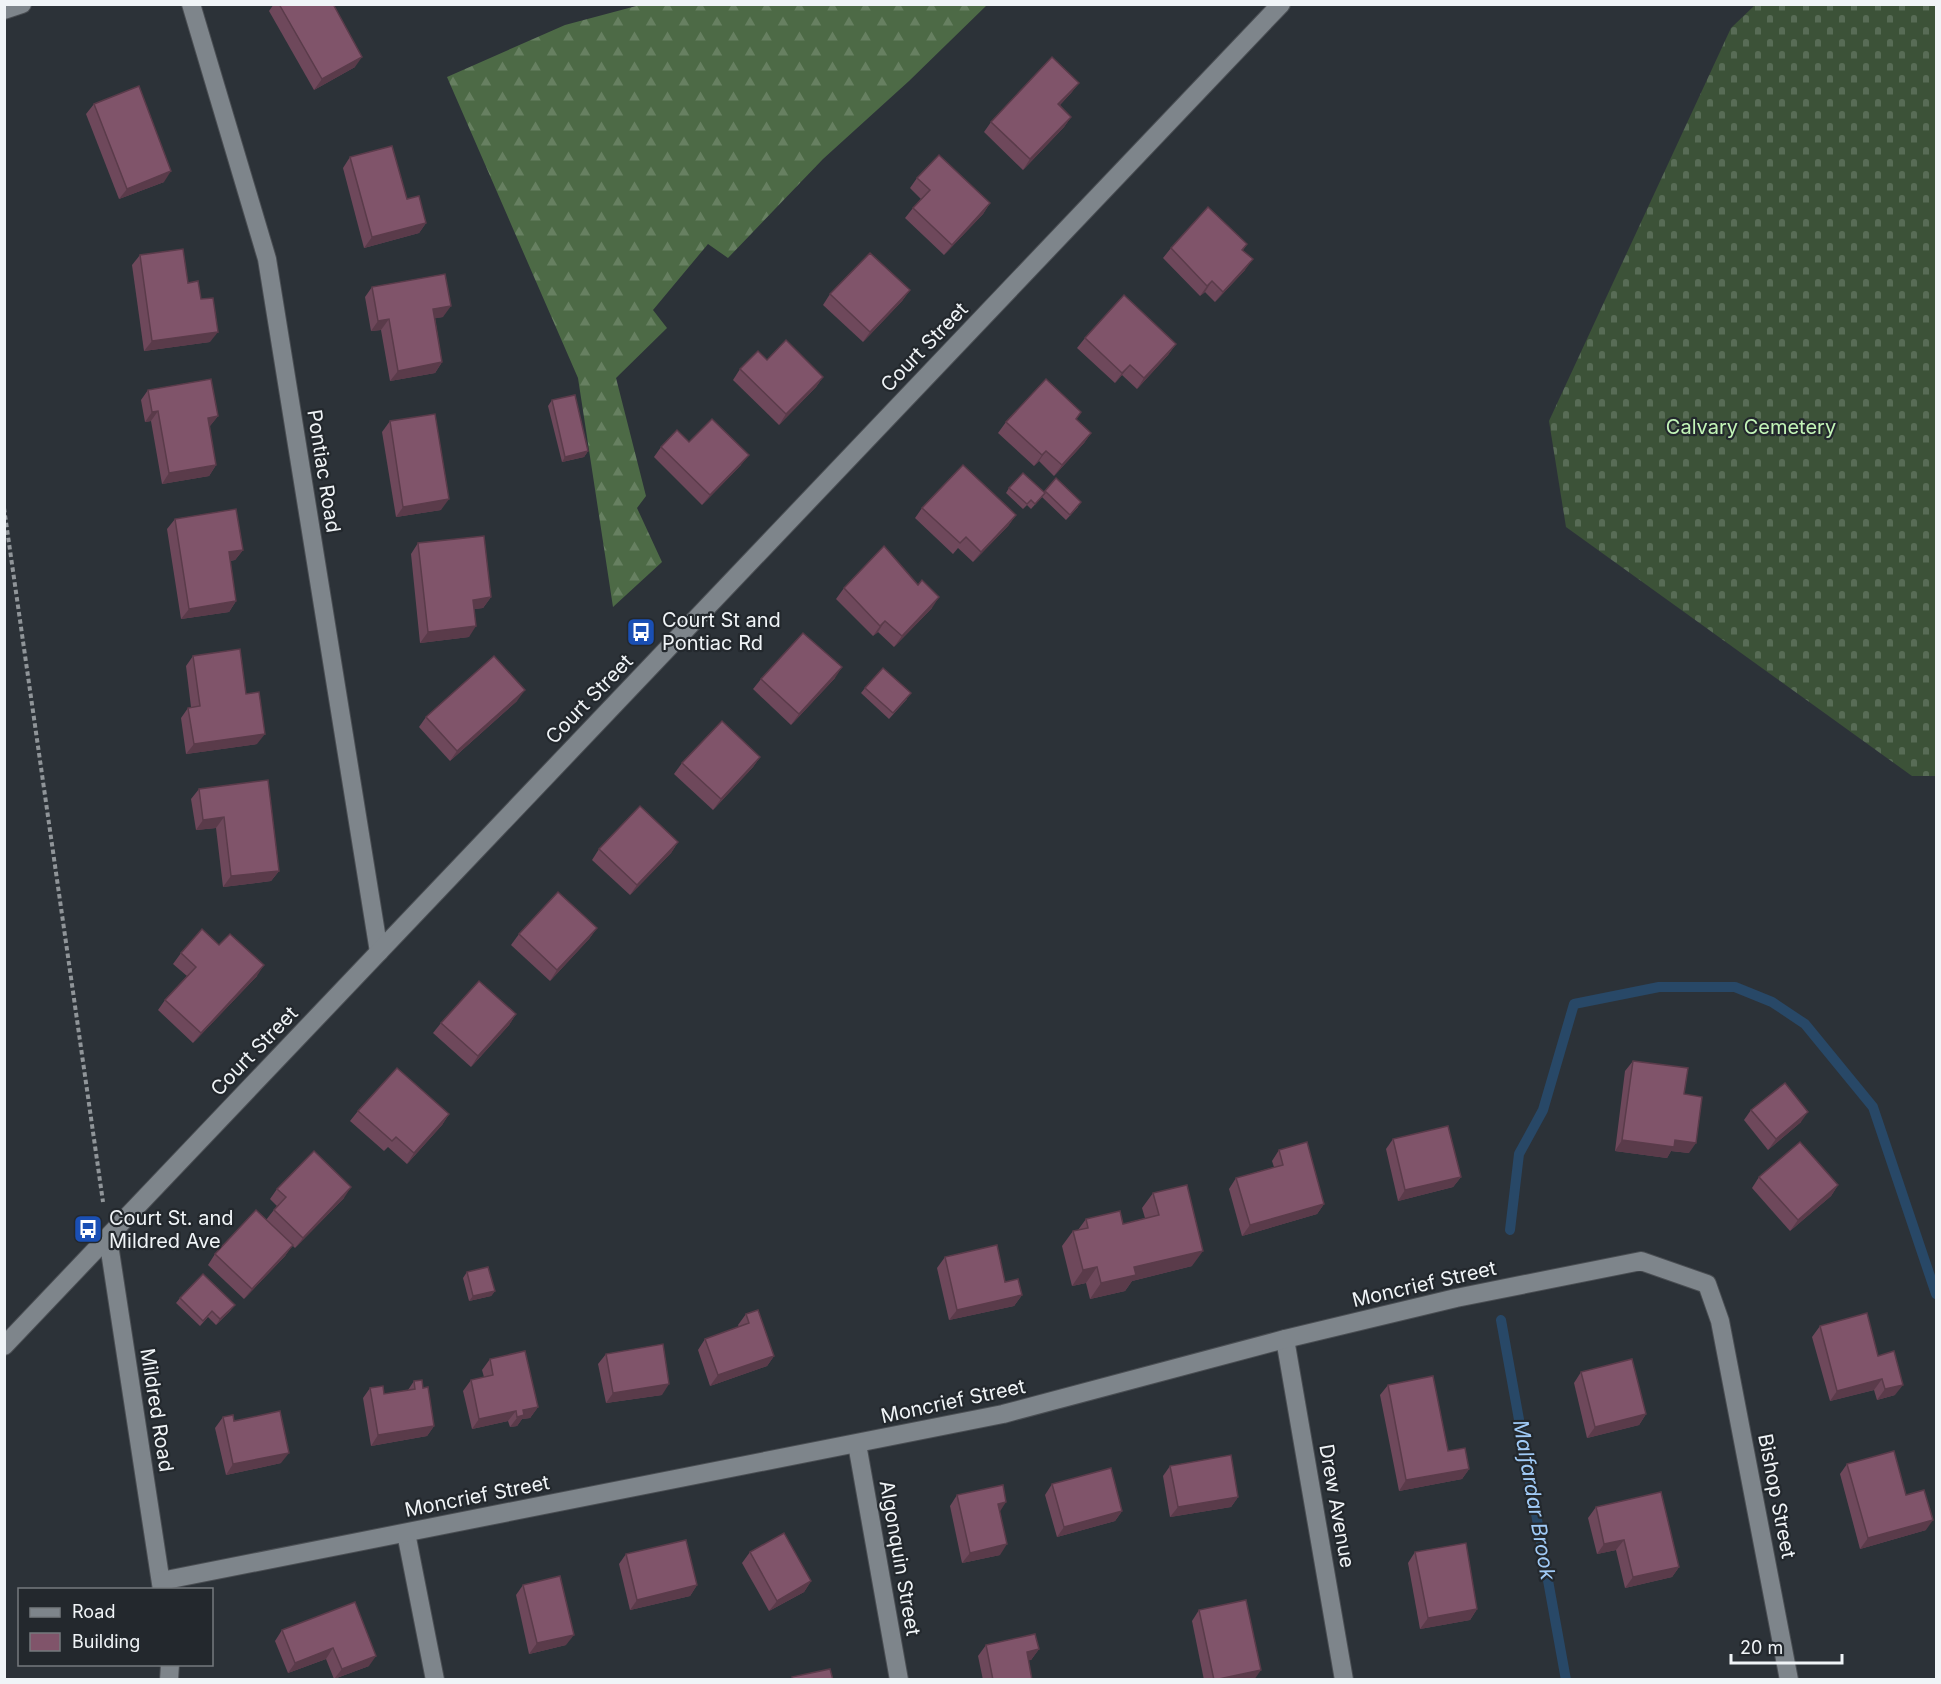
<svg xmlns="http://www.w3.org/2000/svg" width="1941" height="1684" font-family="Inter,sans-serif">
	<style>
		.forest { fill: url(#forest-firs) }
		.cemetery { fill: url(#cemetery-stones) }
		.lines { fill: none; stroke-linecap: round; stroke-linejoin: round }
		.stream { stroke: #284867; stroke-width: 10 }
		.minor-casing { stroke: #4a4e53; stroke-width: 20 }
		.path { stroke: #909599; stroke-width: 4; stroke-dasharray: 4.5 3; stroke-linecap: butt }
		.minor { stroke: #7e858b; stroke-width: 18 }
		.wall { fill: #6e485b }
		.shaded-wall { fill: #5a3b4a }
		.building { fill: #80546a; stroke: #5a3b4a; stroke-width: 1.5 }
		.labels { text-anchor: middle; stroke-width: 4.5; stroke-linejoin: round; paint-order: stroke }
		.street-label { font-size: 20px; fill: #f0f4f7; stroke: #23282d }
		.park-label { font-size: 20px; fill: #c3f5b8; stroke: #23282d }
		.poi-label { font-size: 20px; fill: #f0f4f7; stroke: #23282d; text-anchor: start }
		.water-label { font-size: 21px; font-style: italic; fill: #a1cbf7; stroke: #23282d }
	</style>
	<defs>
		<pattern id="forest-firs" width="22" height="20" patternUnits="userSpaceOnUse" patternTransform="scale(1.5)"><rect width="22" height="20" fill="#4d6a46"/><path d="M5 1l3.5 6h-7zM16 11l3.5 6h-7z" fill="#678061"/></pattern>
		<pattern id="cemetery-stones" width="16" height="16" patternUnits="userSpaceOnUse" patternTransform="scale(1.5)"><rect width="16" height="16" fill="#3c5238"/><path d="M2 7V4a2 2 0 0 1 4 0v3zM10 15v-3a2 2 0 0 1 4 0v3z" fill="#586c56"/></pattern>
	</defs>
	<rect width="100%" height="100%" fill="#2c3238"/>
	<path class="forest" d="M640,5H987L909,81L823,159L728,258L708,244L653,310L667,328L616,378L646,496L637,508L662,562L613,607L578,378L447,77L565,25Z"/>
	<path class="cemetery" d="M1755,5H1936V776H1912L1566,527L1549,421L1731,28Z"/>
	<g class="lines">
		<g class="stream">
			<path d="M1510,1230L1519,1154L1543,1110L1574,1004L1659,987H1735L1772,1002L1805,1024L1873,1107L1936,1294"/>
			<path d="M1501,1320L1566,1680"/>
		</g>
		<g class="minor-casing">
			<g id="minor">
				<path d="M191,4L267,259L379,952"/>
				<path d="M4,10L22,4"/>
				<path d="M108,1238L162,1590"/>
				<path d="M1285,1339L1344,1680"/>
				<path d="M4,1346L1281,4"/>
				<path d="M857,1444L899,1680"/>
				<path d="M406,1533L435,1680"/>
				<path d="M161,1581L1003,1414L1285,1339L1456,1298L1641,1261L1707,1284L1720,1321L1789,1680"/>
				<path d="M169,1680L170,1664"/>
			</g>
		</g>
		<path class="path" d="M4,508L103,1202"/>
		<use href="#minor" class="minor"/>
	</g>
	<g class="wall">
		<path d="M274,4H333L355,67L314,90L269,11Z"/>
		<path d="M1079,83L1071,93L1060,105L1071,117L1064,127L1023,170L984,132L991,122Z"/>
		<path d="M94,104L164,182L119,199L86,114Z"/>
		<path d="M350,157L407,199L426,223L419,233L364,248L343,168Z"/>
		<path d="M917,178L990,203L983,214L944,255L905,218L913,208L921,199L910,188Z"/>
		<path d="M1247,244L1243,250L1245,270L1215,302L1205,292L1200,296L1163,258L1171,248Z"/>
		<path d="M140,255L201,299L210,342L144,351L132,265Z"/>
		<path d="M372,287L443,317L435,318L442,362L435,373L390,381L381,330L371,331L365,297Z"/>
		<path d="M910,290L902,301L863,342L823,305L830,294Z"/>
		<path d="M1085,338L1176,344L1168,355L1137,389L1122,375L1115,383L1077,348Z"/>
		<path d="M767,360L823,377L816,387L779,425L733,380L740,369Z"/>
		<path d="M148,390L218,416L209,427L216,465L209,476L162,484L151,421L145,422L141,400Z"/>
		<path d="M552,400L588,451L584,457L562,462L548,406Z"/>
		<path d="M1081,412L1076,419L1091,433L1084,443L1054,476L1039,461L1034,466L998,433L1006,422Z"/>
		<path d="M390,421L441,510L396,517L382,432Z"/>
		<path d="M689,442L741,465L702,505L654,457L661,447Z"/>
		<path d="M1056,478L1078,507L1066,520L1042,497L1031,509L1027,505L1023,509L1006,493L1009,488L1044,492Z"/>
		<path d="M922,508L1016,515L1008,526L973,562L958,548L953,554L915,518Z"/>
		<path d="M175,519L243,550L235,560L230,561L236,601L229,612L181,619L167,529Z"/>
		<path d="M418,543L491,597L483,608L474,609L469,637L420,643L411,554Z"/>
		<path d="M844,588L932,608L894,647L878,632L873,636L836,599Z"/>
		<path d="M193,656L257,744L186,754L181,718L188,708L191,707L186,666Z"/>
		<path d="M835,678L791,725L753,689L761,679Z"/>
		<path d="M865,688L907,699L889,719L861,693Z"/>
		<path d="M517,701L450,761L419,727L426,717Z"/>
		<path d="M760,757L753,767L713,810L674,774L682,763Z"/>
		<path d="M199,789L279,871L271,881L223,887L216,828L196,830L191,799Z"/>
		<path d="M678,842L671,853L630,895L592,860L599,849Z"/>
		<path d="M597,928L589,939L550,981L511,945L519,934Z"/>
		<path d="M219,945L257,976L193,1043L158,1010L165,1000L187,976L173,964L181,953Z"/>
		<path d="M516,1014L509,1025L471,1067L433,1033L441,1023Z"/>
		<path d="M1633,1061L1684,1094L1689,1153L1671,1151L1667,1158L1615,1151L1625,1071Z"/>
		<path d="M1751,1110L1801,1122L1768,1150L1744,1120Z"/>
		<path d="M358,1111L449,1114L442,1125L407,1164L388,1147L384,1151L350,1121Z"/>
		<path d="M1393,1139L1461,1177L1453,1187L1398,1201L1386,1149Z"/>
		<path d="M1279,1150L1324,1204L1317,1214L1242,1236L1229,1189L1236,1178L1274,1167L1272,1161Z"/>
		<path d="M1759,1177L1838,1185L1831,1196L1790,1231L1752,1188Z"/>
		<path d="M277,1189L344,1198L295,1248L292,1245L285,1256L244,1299L208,1265L215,1254L266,1220L277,1206L270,1199Z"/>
		<path d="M1153,1193L1192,1266L1132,1281L1125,1291L1090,1299L1086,1283L1072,1286L1062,1246L1073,1231L1078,1230L1086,1219L1123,1224L1145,1218L1142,1208Z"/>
		<path d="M945,1257L1005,1282L1022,1295L1014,1306L949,1320L937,1268Z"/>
		<path d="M467,1272L495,1291L491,1296L469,1301L463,1278Z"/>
		<path d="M180,1298L231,1310L216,1325L208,1317L200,1326L176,1303Z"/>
		<path d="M746,1314L774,1356L767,1366L710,1386L698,1350L705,1339L739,1327L738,1325Z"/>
		<path d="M1820,1326L1878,1356L1895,1395L1877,1400L1874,1390L1830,1401L1812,1337Z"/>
		<path d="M606,1354L662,1395L606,1403L598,1364Z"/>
		<path d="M490,1359L538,1407L530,1418L522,1419L517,1426L510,1427L508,1421L472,1429L463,1391L471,1380L484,1377L482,1370Z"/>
		<path d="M1581,1372L1646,1414L1639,1425L1587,1438L1574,1383Z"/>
		<path d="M414,1381L434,1426L427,1436L371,1446L363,1398L370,1388L384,1394L408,1390Z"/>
		<path d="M1388,1385L1448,1451L1469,1469L1462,1479L1399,1491L1380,1395Z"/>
		<path d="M223,1417L234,1421L281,1463L226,1475L215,1428Z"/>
		<path d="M1847,1464L1906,1495L1926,1530L1860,1549L1840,1474Z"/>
		<path d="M1170,1466L1238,1497L1231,1507L1170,1517L1163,1476Z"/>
		<path d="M1052,1484L1122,1511L1115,1521L1057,1537L1045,1495Z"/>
		<path d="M957,1495L1000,1555L962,1563L950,1506Z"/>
		<path d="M1596,1507L1679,1567L1672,1577L1625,1588L1616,1550L1597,1554L1588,1518Z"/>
		<path d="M750,1552L811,1581L804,1592L769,1611L742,1563Z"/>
		<path d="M1415,1552L1477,1609L1470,1620L1420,1629L1408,1563Z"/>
		<path d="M626,1554L697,1585L690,1596L630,1610L619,1564Z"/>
		<path d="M523,1585L566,1645L529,1654L516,1595Z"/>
		<path d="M355,1602L369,1666L334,1679L326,1659L288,1673L275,1641L282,1630Z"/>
		<path d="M1199,1610L1254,1680H1204L1192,1621Z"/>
		<path d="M986,1645L1039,1649L1031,1660H1028L1032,1680H983L978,1656Z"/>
	</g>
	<g class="shaded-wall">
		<path d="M362,57L355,67L314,90L322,79Z"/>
		<path d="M1079,83L1071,93L1051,114L1058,104Z"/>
		<path d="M1071,117L1064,127L1023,170L1030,159Z"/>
		<path d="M171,171L164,182L119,199L127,189Z"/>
		<path d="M990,203L983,214L944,255L952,245Z"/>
		<path d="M426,223L419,233L364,248L372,237Z"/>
		<path d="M1253,259L1245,270L1215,302L1223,292Z"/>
		<path d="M1212,281L1205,292L1200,296L1207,286Z"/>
		<path d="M910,290L902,301L863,342L870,332Z"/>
		<path d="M451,306L443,317L426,320L433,309Z"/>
		<path d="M389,319L381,330L371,331L378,321Z"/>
		<path d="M218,332L210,342L144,351L152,341Z"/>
		<path d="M1176,344L1168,355L1137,389L1144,378Z"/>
		<path d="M442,362L435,373L390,381L398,371Z"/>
		<path d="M1130,365L1122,375L1115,383L1122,373Z"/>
		<path d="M823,377L816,387L779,425L786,414Z"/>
		<path d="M158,411L151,421L145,422L152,412Z"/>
		<path d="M218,416L210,426L200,428L208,418Z"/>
		<path d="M1091,433L1084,443L1054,476L1062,465Z"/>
		<path d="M588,451L584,457L562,462L565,457Z"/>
		<path d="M1046,451L1039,461L1034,466L1042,455Z"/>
		<path d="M749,455L741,465L702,505L710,495Z"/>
		<path d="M216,465L209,476L162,484L169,473Z"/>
		<path d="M449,499L441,510L396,517L403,507Z"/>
		<path d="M1016,515L1008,526L973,562L981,552Z"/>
		<path d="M243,550L235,560L221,562L229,552Z"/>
		<path d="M491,597L483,608L466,610L473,600Z"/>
		<path d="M939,597L932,608L894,647L902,636Z"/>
		<path d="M236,601L229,612L181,619L189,609Z"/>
		<path d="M885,621L878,632L873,636L880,626Z"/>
		<path d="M476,626L469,637L420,643L428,632Z"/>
		<path d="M842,667L835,678L791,725L799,714Z"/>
		<path d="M525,690L517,701L450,761L457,751Z"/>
		<path d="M265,734L257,744L186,754L194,744Z"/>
		<path d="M760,757L753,767L713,810L721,799Z"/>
		<path d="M224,817L216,828L196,830L203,820Z"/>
		<path d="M678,842L671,853L630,895L637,885Z"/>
		<path d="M279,871L271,881L223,887L231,876Z"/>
		<path d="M597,928L589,939L550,981L557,970Z"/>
		<path d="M264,965L257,976L193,1043L201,1033Z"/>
		<path d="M516,1014L509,1025L471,1067L478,1056Z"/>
		<path d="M1808,1112L1801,1122L1768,1150L1776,1139Z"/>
		<path d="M449,1114L442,1125L407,1164L414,1153Z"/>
		<path d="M1622,1140H1675L1696,1143L1689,1153L1671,1151L1667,1158L1615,1151Z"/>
		<path d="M1461,1177L1453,1187L1398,1201L1405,1190Z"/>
		<path d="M1838,1185L1831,1196L1790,1231L1798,1220Z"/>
		<path d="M351,1187L344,1198L295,1248L303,1238Z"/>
		<path d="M1324,1204L1317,1214L1242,1236L1250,1225Z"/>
		<path d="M293,1245L285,1256L244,1299L252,1289Z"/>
		<path d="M1203,1251L1192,1266L1132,1281L1125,1291L1090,1299L1101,1283L1134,1267Z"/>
		<path d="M1097,1267L1086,1283L1072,1286L1083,1270Z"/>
		<path d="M495,1291L491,1296L469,1301L473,1296Z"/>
		<path d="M1022,1295L1014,1306L949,1320L957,1310Z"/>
		<path d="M235,1305L231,1310L216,1325L220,1319Z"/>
		<path d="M774,1356L767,1366L710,1386L718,1375Z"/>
		<path d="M1882,1379L1874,1390L1830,1401L1837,1391Z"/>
		<path d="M669,1384L662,1395L606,1403L613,1393Z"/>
		<path d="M1903,1385L1895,1395L1877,1400L1885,1389Z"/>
		<path d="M538,1407L530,1418L522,1419L517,1426L510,1427L523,1410Z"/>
		<path d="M516,1411L508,1421L472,1429L479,1419Z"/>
		<path d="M1646,1414L1639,1425L1587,1438L1595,1427Z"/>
		<path d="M434,1426L427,1436L371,1446L378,1435Z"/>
		<path d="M289,1453L281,1463L226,1475L233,1464Z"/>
		<path d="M1469,1469L1462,1479L1399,1491L1406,1480Z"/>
		<path d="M1238,1497L1231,1507L1170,1517L1178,1507Z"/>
		<path d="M1006,1502L999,1513L998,1504Z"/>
		<path d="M1122,1511L1115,1521L1057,1537L1064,1527Z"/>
		<path d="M1933,1520L1926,1530L1860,1549L1868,1538Z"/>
		<path d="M1624,1540L1616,1550L1597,1554L1604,1544Z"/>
		<path d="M1007,1544L1000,1555L962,1563L970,1553Z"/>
		<path d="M1679,1567L1672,1577L1625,1588L1633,1577Z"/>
		<path d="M811,1581L804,1592L769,1611L777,1601Z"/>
		<path d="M697,1585L690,1596L630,1610L637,1600Z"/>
		<path d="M1477,1609L1470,1620L1420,1629L1428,1618Z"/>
		<path d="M574,1635L566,1645L529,1654L537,1643Z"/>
		<path d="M333,1648L326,1659L288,1673L295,1663Z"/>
		<path d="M1039,1649L1031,1660L1019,1662L1027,1652Z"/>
		<path d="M376,1656L369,1666L334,1679L342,1669Z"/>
		<path d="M1261,1670L1254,1680H1217Z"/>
	</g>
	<g class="building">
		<path d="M279,4H333L362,57L322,79Z"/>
		<path d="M1052,57L1079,83L1058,104L1071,117L1030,159L991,122Z"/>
		<path d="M139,86L171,171L127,189L94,104Z"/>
		<path d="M392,146L407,199L419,196L426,223L372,237L350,157Z"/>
		<path d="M939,155L990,203L952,245L913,208L930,190L917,178Z"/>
		<path d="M1208,207L1247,244L1242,250L1253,259L1223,292L1212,281L1207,286L1171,248Z"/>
		<path d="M183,249L188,283L198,281L201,299L213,298L218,332L152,341L140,255Z"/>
		<path d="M870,253L910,290L870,332L830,294Z"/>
		<path d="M445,274L451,306L433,309L442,362L398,371L389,319L378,321L372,287Z"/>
		<path d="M1124,295L1176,344L1144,378L1130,365L1122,373L1085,338Z"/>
		<path d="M786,340L823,377L786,414L740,369L758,351L767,360Z"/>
		<path d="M211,379L218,416L208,418L216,465L169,473L158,411L152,412L148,390Z"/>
		<path d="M1046,379L1081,412L1076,419L1091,433L1062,465L1046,451L1042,455L1006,422Z"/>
		<path d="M575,395L588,451L565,457L552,400Z"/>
		<path d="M435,414L449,499L403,507L390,421Z"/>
		<path d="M712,419L749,455L710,495L661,447L677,430L689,442Z"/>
		<path d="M963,465L1016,515L981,552L966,537L960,543L922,508Z"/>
		<path d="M1023,473L1045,493L1035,504L1031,500L1027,504L1009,488Z"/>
		<path d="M1056,478L1081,502L1070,515L1045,491Z"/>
		<path d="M236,509L243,550L229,552L236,601L189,609L175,519Z"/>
		<path d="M484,536L491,597L473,600L476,626L428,632L418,543Z"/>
		<path d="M884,546L918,585L922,580L939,597L902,636L885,621L880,626L844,588Z"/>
		<path d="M803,633L842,667L799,714L761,679Z"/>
		<path d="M240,649L246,694L259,692L265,734L194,744L188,708L200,706L193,656Z"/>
		<path d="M494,656L525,690L457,751L426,717Z"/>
		<path d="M883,668L911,693L893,713L865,688Z"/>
		<path d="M722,721L760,757L721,799L682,763Z"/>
		<path d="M268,780L279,871L231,876L224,817L203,820L199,789Z"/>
		<path d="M640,806L678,842L637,885L599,849Z"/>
		<path d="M558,892L597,928L557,970L519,934Z"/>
		<path d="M202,929L219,945L230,934L264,965L201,1033L165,1000L196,967L181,953Z"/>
		<path d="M479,981L516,1014L478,1056L441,1023Z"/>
		<path d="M1633,1061L1688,1068L1684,1094L1702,1097L1696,1143L1675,1140L1674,1147L1622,1140Z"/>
		<path d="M397,1068L449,1114L414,1153L396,1137L392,1141L358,1111Z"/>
		<path d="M1785,1083L1808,1112L1776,1139L1751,1110Z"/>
		<path d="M1448,1126L1461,1177L1405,1190L1393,1139Z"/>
		<path d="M1307,1142L1324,1204L1250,1225L1236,1178L1283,1165L1279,1150Z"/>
		<path d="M1800,1142L1838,1185L1798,1220L1759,1177Z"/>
		<path d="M314,1151L351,1187L303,1238L274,1210L286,1197L277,1189Z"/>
		<path d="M1187,1185L1203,1251L1134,1267L1136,1275L1101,1283L1097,1267L1083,1270L1073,1231L1088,1228L1086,1219L1120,1211L1123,1224L1159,1215L1153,1193Z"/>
		<path d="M256,1210L293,1245L252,1289L215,1254Z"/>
		<path d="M997,1245L1005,1282L1018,1279L1022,1295L957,1310L945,1257Z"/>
		<path d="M488,1267L495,1291L473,1296L467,1272Z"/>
		<path d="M203,1274L235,1305L220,1319L212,1311L203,1321L180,1298Z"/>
		<path d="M758,1310L774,1356L718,1375L705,1339L749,1323L746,1314Z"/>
		<path d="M1867,1313L1878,1356L1894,1351L1903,1385L1885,1389L1882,1379L1837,1391L1820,1326Z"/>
		<path d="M663,1344L669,1384L613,1393L606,1354Z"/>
		<path d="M525,1351L538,1407L523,1410L524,1415L517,1417L516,1411L479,1419L471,1380L493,1375L490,1359Z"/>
		<path d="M1632,1359L1646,1414L1595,1427L1581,1372Z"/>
		<path d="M1433,1376L1448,1451L1465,1448L1469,1469L1406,1480L1388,1385Z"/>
		<path d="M422,1380L423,1388L428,1387L434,1426L378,1435L370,1388L383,1386L384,1394L415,1389L414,1381Z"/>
		<path d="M280,1411L289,1453L233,1464L223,1417L233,1415L234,1421Z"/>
		<path d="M1894,1451L1906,1495L1924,1490L1933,1520L1868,1538L1847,1464Z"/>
		<path d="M1231,1455L1238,1497L1178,1507L1170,1466Z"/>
		<path d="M1111,1468L1122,1511L1064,1527L1052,1484Z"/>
		<path d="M1003,1485L1006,1502L998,1504L1007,1544L970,1553L957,1495Z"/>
		<path d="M1661,1492L1679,1567L1633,1577L1624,1540L1604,1544L1596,1507Z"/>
		<path d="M784,1533L811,1581L777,1601L750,1552Z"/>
		<path d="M686,1540L697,1585L637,1600L626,1554Z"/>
		<path d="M1466,1543L1477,1609L1428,1618L1415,1552Z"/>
		<path d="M560,1576L574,1635L537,1643L523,1585Z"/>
		<path d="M1246,1600L1261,1670L1214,1680L1199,1610Z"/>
		<path d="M355,1602L376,1656L342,1669L333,1648L295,1663L282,1630Z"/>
		<path d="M1035,1634L1039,1649L1027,1652L1032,1680H993L986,1645Z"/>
		<path d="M830,1669L833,1680H793L792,1677Z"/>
	</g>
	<defs>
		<g id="bus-square" transform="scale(1.5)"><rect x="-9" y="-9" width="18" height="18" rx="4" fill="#1a4fb4" stroke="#23282d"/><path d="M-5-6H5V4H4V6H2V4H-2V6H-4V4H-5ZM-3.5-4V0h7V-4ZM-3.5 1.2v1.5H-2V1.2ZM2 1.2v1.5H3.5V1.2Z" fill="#fff"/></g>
	</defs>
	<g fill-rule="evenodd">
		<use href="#bus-square" x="641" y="632"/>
		<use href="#bus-square" x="88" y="1229"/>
	</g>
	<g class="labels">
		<g class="street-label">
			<text transform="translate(924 347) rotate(-46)" y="7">Court Street</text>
			<text transform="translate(324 471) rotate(81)" y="7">Pontiac Road</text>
			<text transform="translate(589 699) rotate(-46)" y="7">Court Street</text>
			<text transform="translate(254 1051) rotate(-46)" y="7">Court Street</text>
			<text transform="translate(1424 1284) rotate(-13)" y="7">Moncrief Street</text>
			<text transform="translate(953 1401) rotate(-12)" y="7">Moncrief Street</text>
			<text transform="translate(157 1410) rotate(81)" y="7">Mildred Road</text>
			<text transform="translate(477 1496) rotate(-11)" y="7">Moncrief Street</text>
			<text transform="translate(1777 1496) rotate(79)" y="7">Bishop Street</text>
			<text transform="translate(1337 1506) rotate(80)" y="7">Drew Avenue</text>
			<text transform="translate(900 1558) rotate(80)" y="7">Algonquin Street</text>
		</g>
		<g class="park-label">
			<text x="1751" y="434">Calvary Cemetery</text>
		</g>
		<g class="poi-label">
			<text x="662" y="627">Court St and<tspan x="662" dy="23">Pontiac Rd</tspan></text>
			<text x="109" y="1225">Court St. and<tspan x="109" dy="23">Mildred Ave</tspan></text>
		</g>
		<g class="water-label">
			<text transform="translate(1534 1500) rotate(80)" y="7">Malfardar Brook</text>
		</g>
	</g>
	<rect width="1941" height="1684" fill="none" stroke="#f0f4f7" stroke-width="12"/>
	<rect x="18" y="1588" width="195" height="78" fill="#23282d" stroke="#757a7e" stroke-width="1.5"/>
	<rect x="30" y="1608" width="30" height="9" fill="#7e858b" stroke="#757a7e" stroke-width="1.5"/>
	<text x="72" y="1618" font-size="18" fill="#f0f4f7">Road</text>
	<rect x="30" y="1633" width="30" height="18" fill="#80546a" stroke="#757a7e" stroke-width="1.5"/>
	<text x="72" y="1648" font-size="18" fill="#f0f4f7">Building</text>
	<path d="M1731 1654v9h111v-9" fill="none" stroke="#f0f4f7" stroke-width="3"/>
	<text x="1740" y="1654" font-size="18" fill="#f0f4f7" stroke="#23282d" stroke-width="4.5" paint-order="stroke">20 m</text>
</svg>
